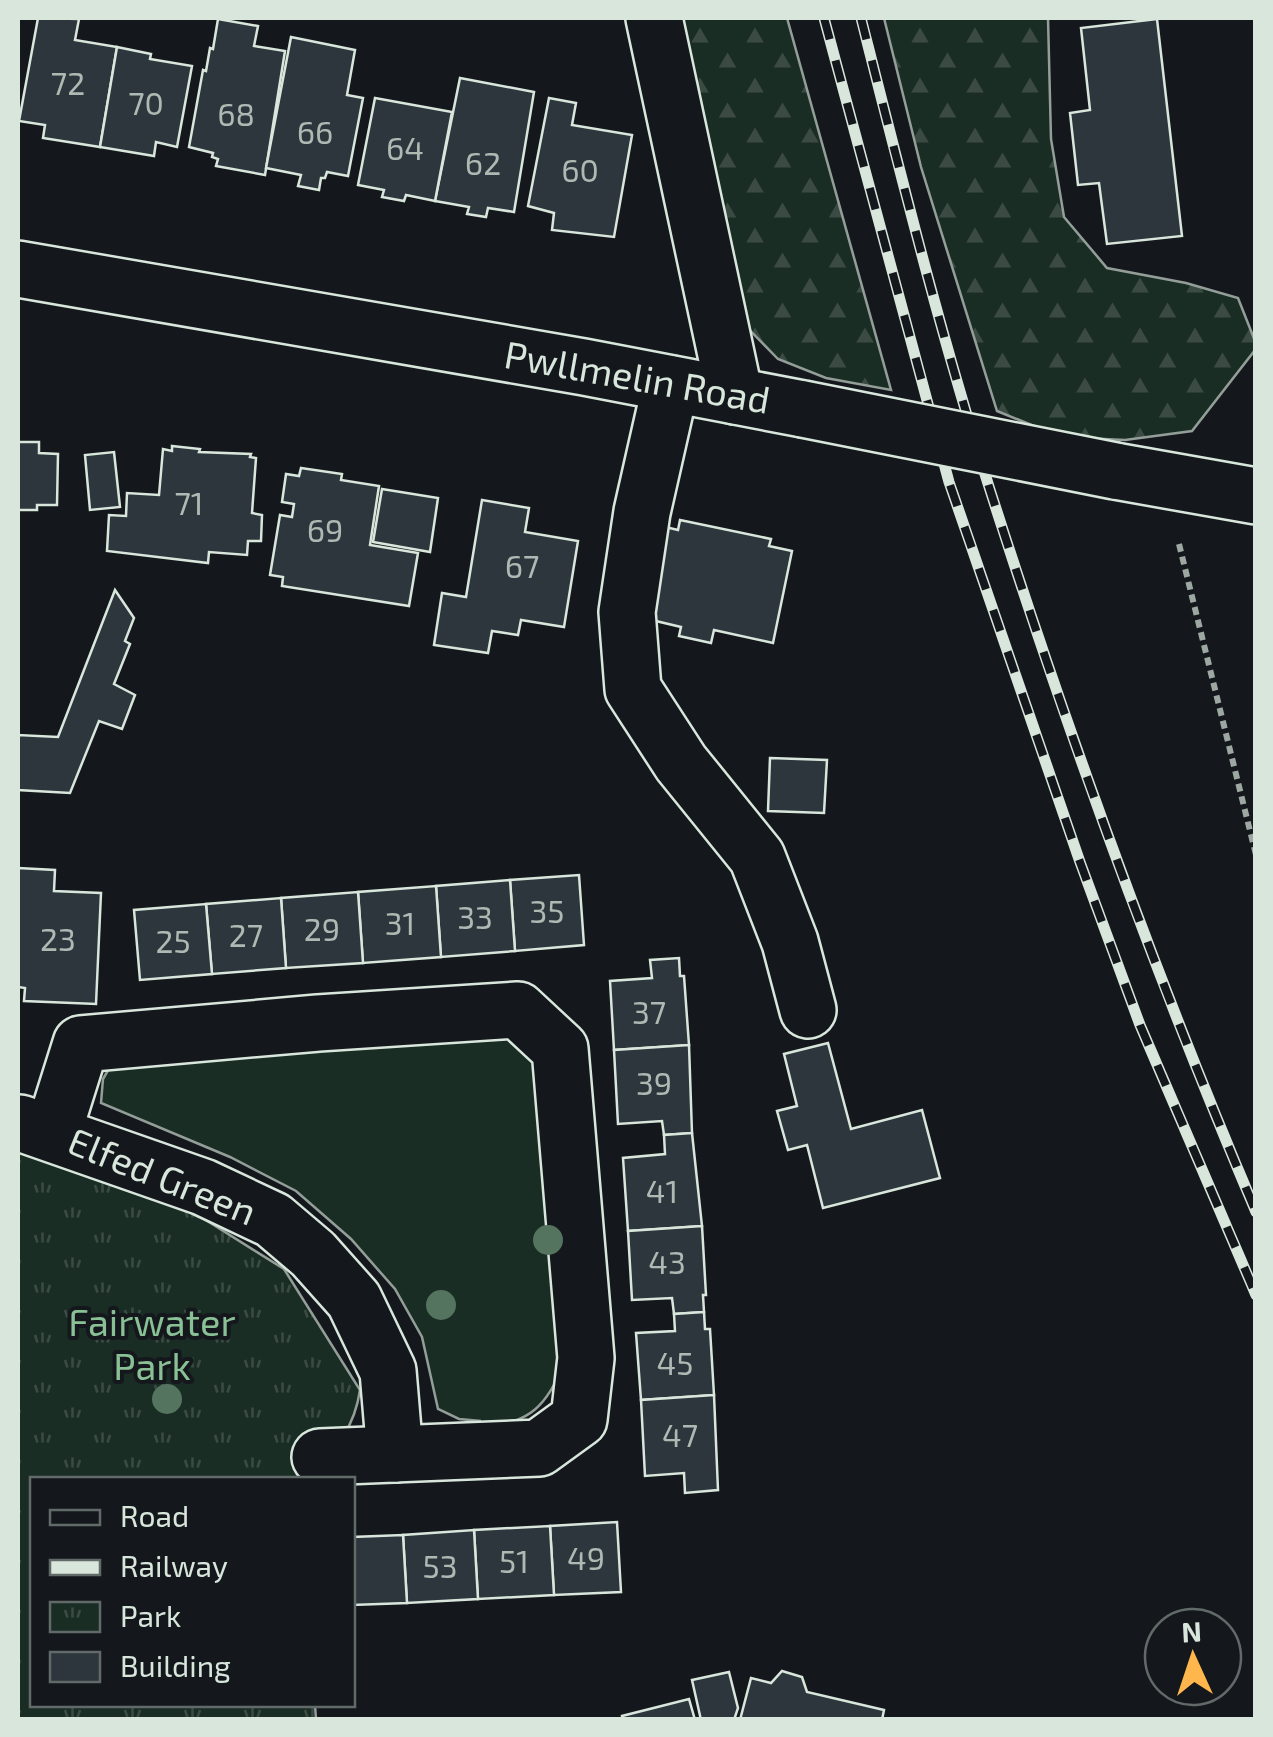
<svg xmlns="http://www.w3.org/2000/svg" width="1273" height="1737" font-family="'Exo 2',sans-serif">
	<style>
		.green { fill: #1a2d24; stroke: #939e99; stroke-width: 2.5 }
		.forest { fill: url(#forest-firs); stroke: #939e99; stroke-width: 2.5 }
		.park { fill: url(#park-tufts); stroke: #939e99; stroke-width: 2.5 }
		.building { fill: #2c363c; stroke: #d8e6dc; stroke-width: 2.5 }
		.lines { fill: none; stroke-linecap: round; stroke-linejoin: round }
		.minor-casing { stroke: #d8e6dc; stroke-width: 60 }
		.path { stroke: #9da8a2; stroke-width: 6; stroke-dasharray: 8 5; stroke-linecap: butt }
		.minor { stroke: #14181c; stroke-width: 55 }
		.rail-casing { stroke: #d8e6dc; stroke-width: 11 }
		.rail { stroke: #14181c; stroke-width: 8; stroke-dasharray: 22; stroke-linecap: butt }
		.minor-bridge-casing { stroke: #d8e6dc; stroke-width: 60; stroke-linecap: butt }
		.minor-bridge { stroke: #14181c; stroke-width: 55 }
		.tree { fill: #55745f }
		.labels { text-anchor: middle; stroke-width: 8; stroke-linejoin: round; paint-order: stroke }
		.number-label { font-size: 32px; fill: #adbab4 }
		.street-label { font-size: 38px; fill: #d8e6dc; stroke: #14181c }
		.park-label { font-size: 38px; fill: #8ac095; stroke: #14181c }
	</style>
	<defs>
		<pattern id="forest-firs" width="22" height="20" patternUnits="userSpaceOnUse" patternTransform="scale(2.5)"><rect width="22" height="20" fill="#1a2d24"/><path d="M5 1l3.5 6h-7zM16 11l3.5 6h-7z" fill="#3b4b43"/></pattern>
		<pattern id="park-tufts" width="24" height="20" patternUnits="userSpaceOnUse" patternTransform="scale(2.5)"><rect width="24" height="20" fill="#1a2d24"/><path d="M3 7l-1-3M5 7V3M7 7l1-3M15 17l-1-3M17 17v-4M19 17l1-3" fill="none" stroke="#3b4b43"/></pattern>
	</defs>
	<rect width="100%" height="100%" fill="#14181c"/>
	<path class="green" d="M489,1028L517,1043L539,1066L566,1361C544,1408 534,1420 482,1429L480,1421L459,1419L438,1409L422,1337L395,1289L351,1239L296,1191L230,1157L101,1103L103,1079L114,1060Z"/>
	<g class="forest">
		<path d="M674,18H787L891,390L826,378L778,359L734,314Z"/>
		<path d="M884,18H1048L1051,139L1064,217L1107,268L1186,283L1238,298L1255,341V350L1192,431L1125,440L1061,437L997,411L921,167Z"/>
	</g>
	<path class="park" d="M18,1150L185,1207L284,1269L360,1390C354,1431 334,1450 307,1479L32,1480V1704L315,1705L316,1719L18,1720Z"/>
	<g class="building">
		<path d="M38,18L79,19L75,40L117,47L100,147L43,138L45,125L19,121Z"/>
		<path d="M218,19L258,26L254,46L285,51L265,175L216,166L218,159L212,157L213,153L189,147L203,70L206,71L210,48L213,49Z"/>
		<path d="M1157,19L1182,236L1107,244L1099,183L1078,185L1070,113L1090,110L1081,28Z"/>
		<path d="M291,37L355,50L347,95L363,98L348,176L327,172L325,178H321L319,190L298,186L301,175L266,168Z"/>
		<path d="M117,47L151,54L150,59L192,66L177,147L156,142L154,156L100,147Z"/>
		<path d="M460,78L534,92L514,212L488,208L486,217L467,214L469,207L435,201Z"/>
		<path d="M375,98L452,112L435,201L406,195L404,201L382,197L384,190L358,185Z"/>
		<path d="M549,98L576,103L572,125L632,135L614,237L552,230L554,213L528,206Z"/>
		<path d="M18,442H39V453L58,454L57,505H37V510H18Z"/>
		<path d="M172,446L200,449L199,452L251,454L250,457L256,458L252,513L262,515L261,541H248L247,555L209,552L208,563L107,551L109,515L126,516L127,493L159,495L163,449L172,451Z"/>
		<path d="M114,452L120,507L90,510L85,455Z"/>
		<path d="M301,468L342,474L341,480L379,486L370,545L418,553L409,606L282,586L283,577L270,575L280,515L292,517L294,504L282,502L286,474L299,476Z"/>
		<path d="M382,489L438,498L430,552L373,542Z"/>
		<path d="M482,500L529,508L525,532L578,541L564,627L521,620L518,635L492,631L488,653L434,645L442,593L466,597Z"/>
		<path d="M680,520L771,539L769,546L792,551L773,643L714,630L711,643L679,636L681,627L639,617L657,525L678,530Z"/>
		<path d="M115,590L134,618L125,641L130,644L114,684L135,695L122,729L99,721L70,793L18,790V735L58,737Z"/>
		<path d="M770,758L827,760L824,813L768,811Z"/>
		<path d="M18,868L55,870L54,891L101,893L96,1004L24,1001L25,988L18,987Z"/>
		<path d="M579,875L584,945L515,951L510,880Z"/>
		<path d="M510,880L515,951L441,957L436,886Z"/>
		<path d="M436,886L441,957L363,963L358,892Z"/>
		<path d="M358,892L363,963L286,968L281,898Z"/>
		<path d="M281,898L286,968L212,974L206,904Z"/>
		<path d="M206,904L212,974L140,980L134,910Z"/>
		<path d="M679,958L680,976H684L689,1045L614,1050L610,981L652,978L650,960Z"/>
		<path d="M828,1043L851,1129L922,1110L940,1178L823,1208L807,1145L788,1150L777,1111L797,1106L784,1054Z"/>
		<path d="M689,1045L692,1133L664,1135L662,1121L618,1124L614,1050Z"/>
		<path d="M692,1133L702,1226L628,1231L623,1158L665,1154L664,1135Z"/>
		<path d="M702,1226L706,1295H703L704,1312L674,1314L672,1298L632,1300L628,1231Z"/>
		<path d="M704,1312L705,1329H710L714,1395L641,1400L636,1333L675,1331L674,1314Z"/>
		<path d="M714,1395L718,1490L685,1493L684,1473L645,1476L641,1400Z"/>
		<path d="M617,1522L621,1592L554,1595L550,1526Z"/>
		<path d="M550,1526L554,1595L478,1599L474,1530Z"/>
		<path d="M474,1530L478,1599L407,1603L403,1535Z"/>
		<path d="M403,1535L407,1603L352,1605V1537Z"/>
		<path d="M782,1671L802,1677L807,1692L884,1710L882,1720H740L751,1678L771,1683Z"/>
		<path d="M729,1672L738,1708L734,1720H701L692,1680Z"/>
		<path d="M689,1699L695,1720H623L622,1716Z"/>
	</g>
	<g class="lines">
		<g class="minor-casing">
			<g id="minor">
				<path d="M654,18L735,396"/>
				<path d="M18,269L584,367L803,409"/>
				<path d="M671,384L642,512L627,612L633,689L681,763L757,857L790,942L808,1010"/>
				<path d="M1115,471L1256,496"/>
				<path d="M20,1123L203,1187L273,1220L313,1254L354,1300L388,1371L395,1454"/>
				<path d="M53,1133L81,1044L318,1023L518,1010L560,1049L586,1358L579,1419L539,1448L320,1457"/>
			</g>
		</g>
		<path class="path" d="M1179,544L1256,855"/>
		<use href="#minor" class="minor"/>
		<g class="rail-casing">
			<g id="rail">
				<path d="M824,18L949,482L1080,862L1140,1025L1256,1295"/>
				<path d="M861,18C901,176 941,337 991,493C1069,736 1156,977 1256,1212"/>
			</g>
		</g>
		<use href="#rail" class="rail"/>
		<g class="minor-bridge-casing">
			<path id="minor-bridge" d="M803,409L1115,471"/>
		</g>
		<use href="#minor-bridge" class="minor-bridge"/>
	</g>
	<g class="tree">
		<circle cx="548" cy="1240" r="15"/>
		<circle cx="441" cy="1305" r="15"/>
		<circle cx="167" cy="1399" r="15"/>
	</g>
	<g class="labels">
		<g class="number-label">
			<text x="68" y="95">72</text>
			<text x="146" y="115">70</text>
			<text x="236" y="126">68</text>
			<text x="315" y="144">66</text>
			<text x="405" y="160">64</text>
			<text x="483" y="175">62</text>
			<text x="580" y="182">60</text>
			<text x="189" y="515">71</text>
			<text x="325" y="542">69</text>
			<text x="522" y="578">67</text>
			<text x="547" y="923">35</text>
			<text x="475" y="929">33</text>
			<text x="400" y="935">31</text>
			<text x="322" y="941">29</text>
			<text x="246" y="947">27</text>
			<text x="58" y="951">23</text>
			<text x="173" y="953">25</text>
			<text x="649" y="1024">37</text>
			<text x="654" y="1095">39</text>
			<text x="662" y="1203">41</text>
			<text x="667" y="1274">43</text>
			<text x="675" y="1375">45</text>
			<text x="680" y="1447">47</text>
			<text x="586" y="1570">49</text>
			<text x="514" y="1573">51</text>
			<text x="440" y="1578">53</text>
		</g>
		<g class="street-label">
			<text transform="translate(637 378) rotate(10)" y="13">Pwllmelin Road</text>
			<text transform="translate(162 1177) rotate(22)" y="13">Elfed Green</text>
		</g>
		<g class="park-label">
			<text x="152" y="1336">Fairwater<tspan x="152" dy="44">Park</tspan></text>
		</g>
	</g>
	<rect width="1273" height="1737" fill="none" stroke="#d8e6dc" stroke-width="40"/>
	<rect x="30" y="1477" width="325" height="230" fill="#14181c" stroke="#626a69" stroke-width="2.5"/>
	<rect x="50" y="1510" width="50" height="15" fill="#14181c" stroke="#626a69" stroke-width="2.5"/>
	<text x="120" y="1527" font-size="30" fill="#d8e6dc">Road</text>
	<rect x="50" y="1560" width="50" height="15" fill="#d8e6dc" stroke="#626a69" stroke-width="2.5"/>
	<text x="120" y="1577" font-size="30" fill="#d8e6dc">Railway</text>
	<rect x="50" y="1602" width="50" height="30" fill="url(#park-tufts)" stroke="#626a69" stroke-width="2.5"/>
	<text x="120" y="1627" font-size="30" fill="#d8e6dc">Park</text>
	<rect x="50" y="1652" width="50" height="30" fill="#2c363c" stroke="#626a69" stroke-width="2.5"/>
	<text x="120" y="1677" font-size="30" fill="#d8e6dc">Building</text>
	<g transform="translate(1193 1657) rotate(357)"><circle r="48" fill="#14181c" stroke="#626a69" stroke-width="2.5"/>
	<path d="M0-8L18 38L0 25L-18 38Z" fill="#ffb74d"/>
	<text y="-15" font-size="28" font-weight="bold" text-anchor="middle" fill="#d8e6dc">N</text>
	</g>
</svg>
